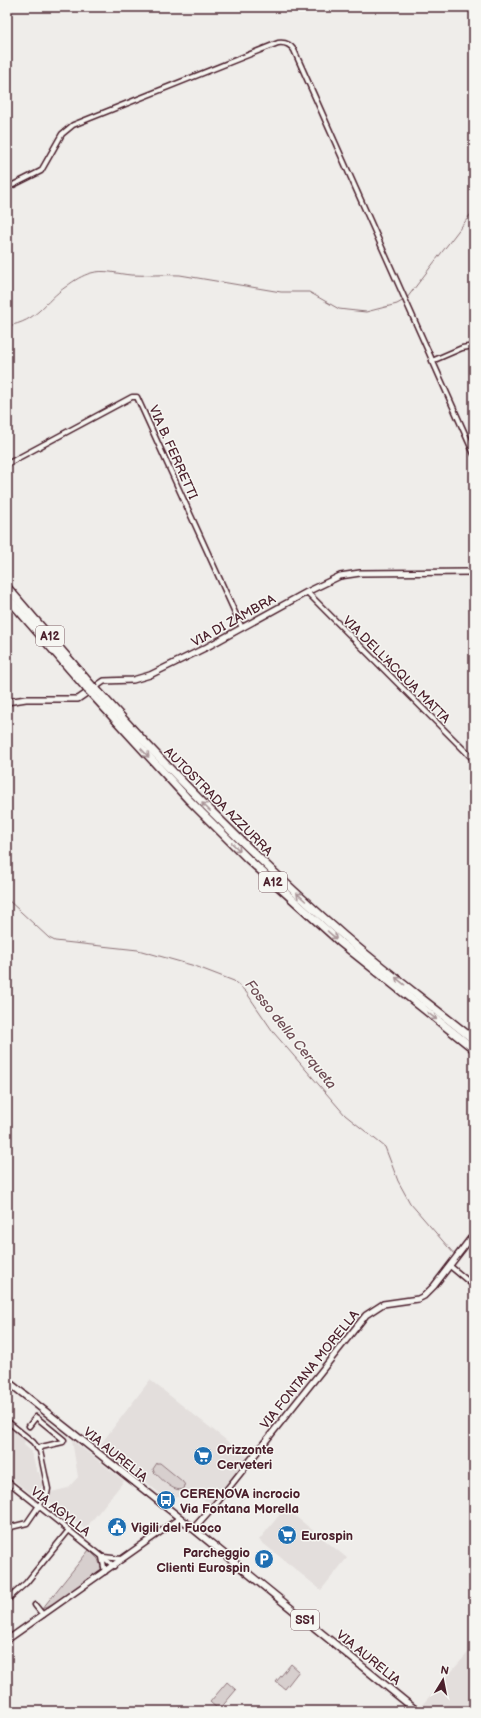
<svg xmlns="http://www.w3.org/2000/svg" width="481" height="1718" font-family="'Balsamiq Sans',sans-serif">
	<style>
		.built { fill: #e3dedc }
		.green { fill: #d7cfce; stroke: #90777c }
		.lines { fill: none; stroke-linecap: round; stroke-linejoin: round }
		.stream { stroke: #8a6f74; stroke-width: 1 }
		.minor-casing { stroke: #4a1f2b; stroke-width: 7 }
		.tertiary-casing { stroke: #4a1f2b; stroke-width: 8 }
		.primary-casing { stroke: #4a1f2b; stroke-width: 9 }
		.motorway-casing { stroke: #4a1f2b; stroke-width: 10 }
		.minor { stroke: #f6f6f2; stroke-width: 4 }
		.tertiary { stroke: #f6f6f2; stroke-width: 5 }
		.primary { stroke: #f6f6f2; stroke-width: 6 }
		.motorway { stroke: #f6f6f2; stroke-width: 7 }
		.motorway-bridge-casing { stroke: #4a1f2b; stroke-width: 10; stroke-linecap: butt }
		.motorway-bridge { stroke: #f6f6f2; stroke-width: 7 }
		.oneway { stroke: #a99598 }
		.labels { text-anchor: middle; stroke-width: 3; stroke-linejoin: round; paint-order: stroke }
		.shield { fill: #f6f6f2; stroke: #7e6067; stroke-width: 1 }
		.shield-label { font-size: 12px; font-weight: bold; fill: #4a1f2b }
		.street-label { font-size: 13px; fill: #4a1f2b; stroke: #f6f6f2 }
		.poi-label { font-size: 13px; font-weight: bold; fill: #4a1f2b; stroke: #f6f6f2; text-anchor: start }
		.water-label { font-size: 14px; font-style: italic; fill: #6f4e56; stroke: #f6f6f2 }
	</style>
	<rect width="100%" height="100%" fill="#efedea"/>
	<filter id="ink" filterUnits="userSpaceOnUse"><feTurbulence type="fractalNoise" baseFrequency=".025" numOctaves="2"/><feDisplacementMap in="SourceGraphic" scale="8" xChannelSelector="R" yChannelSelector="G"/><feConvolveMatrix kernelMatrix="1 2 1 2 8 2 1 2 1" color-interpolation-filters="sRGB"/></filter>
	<g filter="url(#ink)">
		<g class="built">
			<path d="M150,1380L250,1459L212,1505L199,1497H176L168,1500L100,1445Z"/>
			<path d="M7,1426L25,1440L24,1445L31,1451L37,1472H39L43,1485L34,1496L7,1475Z"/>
			<path d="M72,1440L124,1481L85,1529L69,1517L74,1511L68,1517L47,1499L51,1492L68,1488L78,1477Z"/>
			<path d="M285,1508L347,1558L321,1590L259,1540Z"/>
			<path d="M474,1646V1711H429L422,1705Z"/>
		</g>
		<g class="green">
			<path d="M157,1463H160L182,1481L185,1485L184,1489C173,1493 162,1479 154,1472L153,1469Z"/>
			<path d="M89,1550L98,1559L102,1570L58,1601L42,1609Z"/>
			<path d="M291,1664L299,1671L285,1689L276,1682Z"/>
			<path d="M227,1682L236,1690L219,1710L210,1702Z"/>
		</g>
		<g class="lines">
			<g class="stream">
				<path d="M407,298L474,210"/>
				<path d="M7,326C39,321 43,302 67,286C73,281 83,275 91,273C104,269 118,274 131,275C147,276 164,274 180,275L281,292H309L339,309L347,310L366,312L397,304L404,300"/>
				<path d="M7,899L49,938L55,941L138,950L195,966L234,981L246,992L274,1033L345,1115L385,1147L398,1181L410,1203L455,1255"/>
			</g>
			<g class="minor-casing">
				<g id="minor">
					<path d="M7,188L41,171L62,134L73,125L278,43C285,42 290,44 294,50L474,454"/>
					<path d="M432,361L462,348L474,346"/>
					<path d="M7,464L132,397H137L242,628"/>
					<path d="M307,592L474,760"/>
					<path d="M450,1266L474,1286"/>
					<path d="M7,1421L33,1442L40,1451L48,1489L47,1494L27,1523L7,1528"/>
					<path d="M29,1426L36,1417L64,1440L63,1442L37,1448"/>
					<path d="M7,1481L114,1566"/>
					<path d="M102,1557L105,1572"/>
					<path d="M104,1557L121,1559"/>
					<path d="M7,1600L26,1583L69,1530"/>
					<path d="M35,1605L43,1615"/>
				</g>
			</g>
			<g class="tertiary-casing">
				<g id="tertiary">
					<path d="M7,702L26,699H78L104,681L133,680L150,675L207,647L307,592L340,576L360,573L474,572"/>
					<path d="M193,1529L218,1501L366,1315L383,1304L418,1299L424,1296L434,1286L474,1234"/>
					<path d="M7,1640L180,1518"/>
				</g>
			</g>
			<g class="primary-casing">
				<path id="primary" d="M7,1381L180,1518L417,1711"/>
			</g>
			<g class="motorway-casing">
				<g id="motorway">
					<path d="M7,587L92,686"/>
					<path d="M7,597L87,689"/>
					<path d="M96,689C174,776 256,859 344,936C386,972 431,1005 474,1040"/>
					<path d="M91,693L188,799L248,859L340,942L474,1049"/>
				</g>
			</g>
			<use href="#minor" class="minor"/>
			<use href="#tertiary" class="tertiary"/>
			<use href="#primary" class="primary"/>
			<use href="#motorway" class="motorway"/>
			<g class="motorway-bridge-casing">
				<g id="motorway-bridge">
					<path d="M92,686L96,689"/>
					<path d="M87,689L91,693"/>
				</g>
			</g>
			<use href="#motorway-bridge" class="motorway-bridge"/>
		</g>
		<defs><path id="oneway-shaft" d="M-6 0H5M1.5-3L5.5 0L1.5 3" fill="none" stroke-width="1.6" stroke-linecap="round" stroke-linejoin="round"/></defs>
		<g class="oneway">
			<use href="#oneway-shaft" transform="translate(145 753) rotate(47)"/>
			<use href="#oneway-shaft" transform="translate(206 807) rotate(-135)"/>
			<use href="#oneway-shaft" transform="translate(236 847) rotate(44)"/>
			<use href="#oneway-shaft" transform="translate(301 897) rotate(-138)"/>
			<use href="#oneway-shaft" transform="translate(332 935) rotate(41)"/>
			<use href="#oneway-shaft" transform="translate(400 981) rotate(-141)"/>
			<use href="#oneway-shaft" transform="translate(432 1016) rotate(38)"/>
		</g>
	</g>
	<defs>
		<g id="supermarket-disc" transform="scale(1)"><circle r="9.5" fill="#1f6fb2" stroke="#f6f6f2"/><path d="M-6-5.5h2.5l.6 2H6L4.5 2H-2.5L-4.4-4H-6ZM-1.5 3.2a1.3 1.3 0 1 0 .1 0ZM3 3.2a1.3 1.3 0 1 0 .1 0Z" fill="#fff"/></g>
		<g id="bus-disc" transform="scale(1)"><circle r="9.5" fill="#1f6fb2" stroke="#f6f6f2"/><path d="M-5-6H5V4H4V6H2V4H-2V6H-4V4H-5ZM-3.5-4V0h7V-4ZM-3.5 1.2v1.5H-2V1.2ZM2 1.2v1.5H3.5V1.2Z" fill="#fff"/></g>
		<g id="civic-disc" transform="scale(1)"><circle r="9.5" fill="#1f6fb2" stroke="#f6f6f2"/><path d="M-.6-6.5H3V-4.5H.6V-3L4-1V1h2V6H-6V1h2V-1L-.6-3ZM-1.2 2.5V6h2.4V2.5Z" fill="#fff"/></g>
		<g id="parking-disc" transform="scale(1)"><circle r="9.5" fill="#1f6fb2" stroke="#f6f6f2"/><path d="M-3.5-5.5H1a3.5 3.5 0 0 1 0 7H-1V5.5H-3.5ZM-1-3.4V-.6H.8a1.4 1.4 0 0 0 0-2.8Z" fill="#fff"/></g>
	</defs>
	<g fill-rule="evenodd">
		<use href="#supermarket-disc" x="203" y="1456"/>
		<use href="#bus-disc" x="166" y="1500"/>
		<use href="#civic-disc" x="117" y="1527"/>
		<use href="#supermarket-disc" x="287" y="1535"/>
		<use href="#parking-disc" x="264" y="1559"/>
	</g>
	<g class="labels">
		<g class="shield">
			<rect x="36" y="626" width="28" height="20" rx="3"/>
			<rect x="259" y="872" width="28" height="20" rx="3"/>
			<rect x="291" y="1610" width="28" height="20" rx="3"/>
		</g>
		<g class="shield-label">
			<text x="50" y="640">A12</text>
			<text x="273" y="886">A12</text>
			<text x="305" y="1624">SS1</text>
		</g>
		<g class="street-label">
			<text transform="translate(174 452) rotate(66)" y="5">VIA B. FERRETTI</text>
			<text transform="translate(233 620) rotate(-29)" y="5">VIA DI ZAMBRA</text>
			<text transform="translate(397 669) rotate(45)" y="5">VIA DELL'ACQUA MATTA</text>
			<text transform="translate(219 801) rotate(45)" y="5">AUTOSTRADA AZZURRA</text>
			<text transform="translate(309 1369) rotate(-51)" y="5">VIA FONTANA MORELLA</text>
			<text transform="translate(116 1454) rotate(39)" y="5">VIA AURELIA</text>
			<text transform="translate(61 1511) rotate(38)" y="5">VIA AGYLLA</text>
			<text transform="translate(369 1657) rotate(39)" y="5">VIA AURELIA</text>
		</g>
		<g class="poi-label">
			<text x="217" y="1454">Orizzonte<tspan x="217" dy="15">Cerveteri</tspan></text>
			<text x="180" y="1498">CERENOVA incrocio<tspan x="180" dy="15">Via Fontana Morella</tspan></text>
			<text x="131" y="1532">Vigili del Fuoco</text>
			<text x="301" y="1540">Eurospin</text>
			<text x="250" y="1557" text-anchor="end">Parcheggio<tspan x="250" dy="15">Clienti Eurospin</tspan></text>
		</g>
		<g class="water-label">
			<text transform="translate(291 1034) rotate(51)" y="5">Fosso della Cerqueta</text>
		</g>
	</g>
	<rect width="481" height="1718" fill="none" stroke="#f6f6f2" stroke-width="24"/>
	<rect x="12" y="12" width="457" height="1694" fill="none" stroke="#4a1f2b" stroke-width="1.5" filter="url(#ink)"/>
	<g transform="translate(443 1680) rotate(10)" stroke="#f6f6f2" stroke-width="3" paint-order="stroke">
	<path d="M0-3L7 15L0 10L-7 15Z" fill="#4a1f2b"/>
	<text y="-6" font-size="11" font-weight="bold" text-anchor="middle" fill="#4a1f2b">N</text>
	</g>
</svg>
